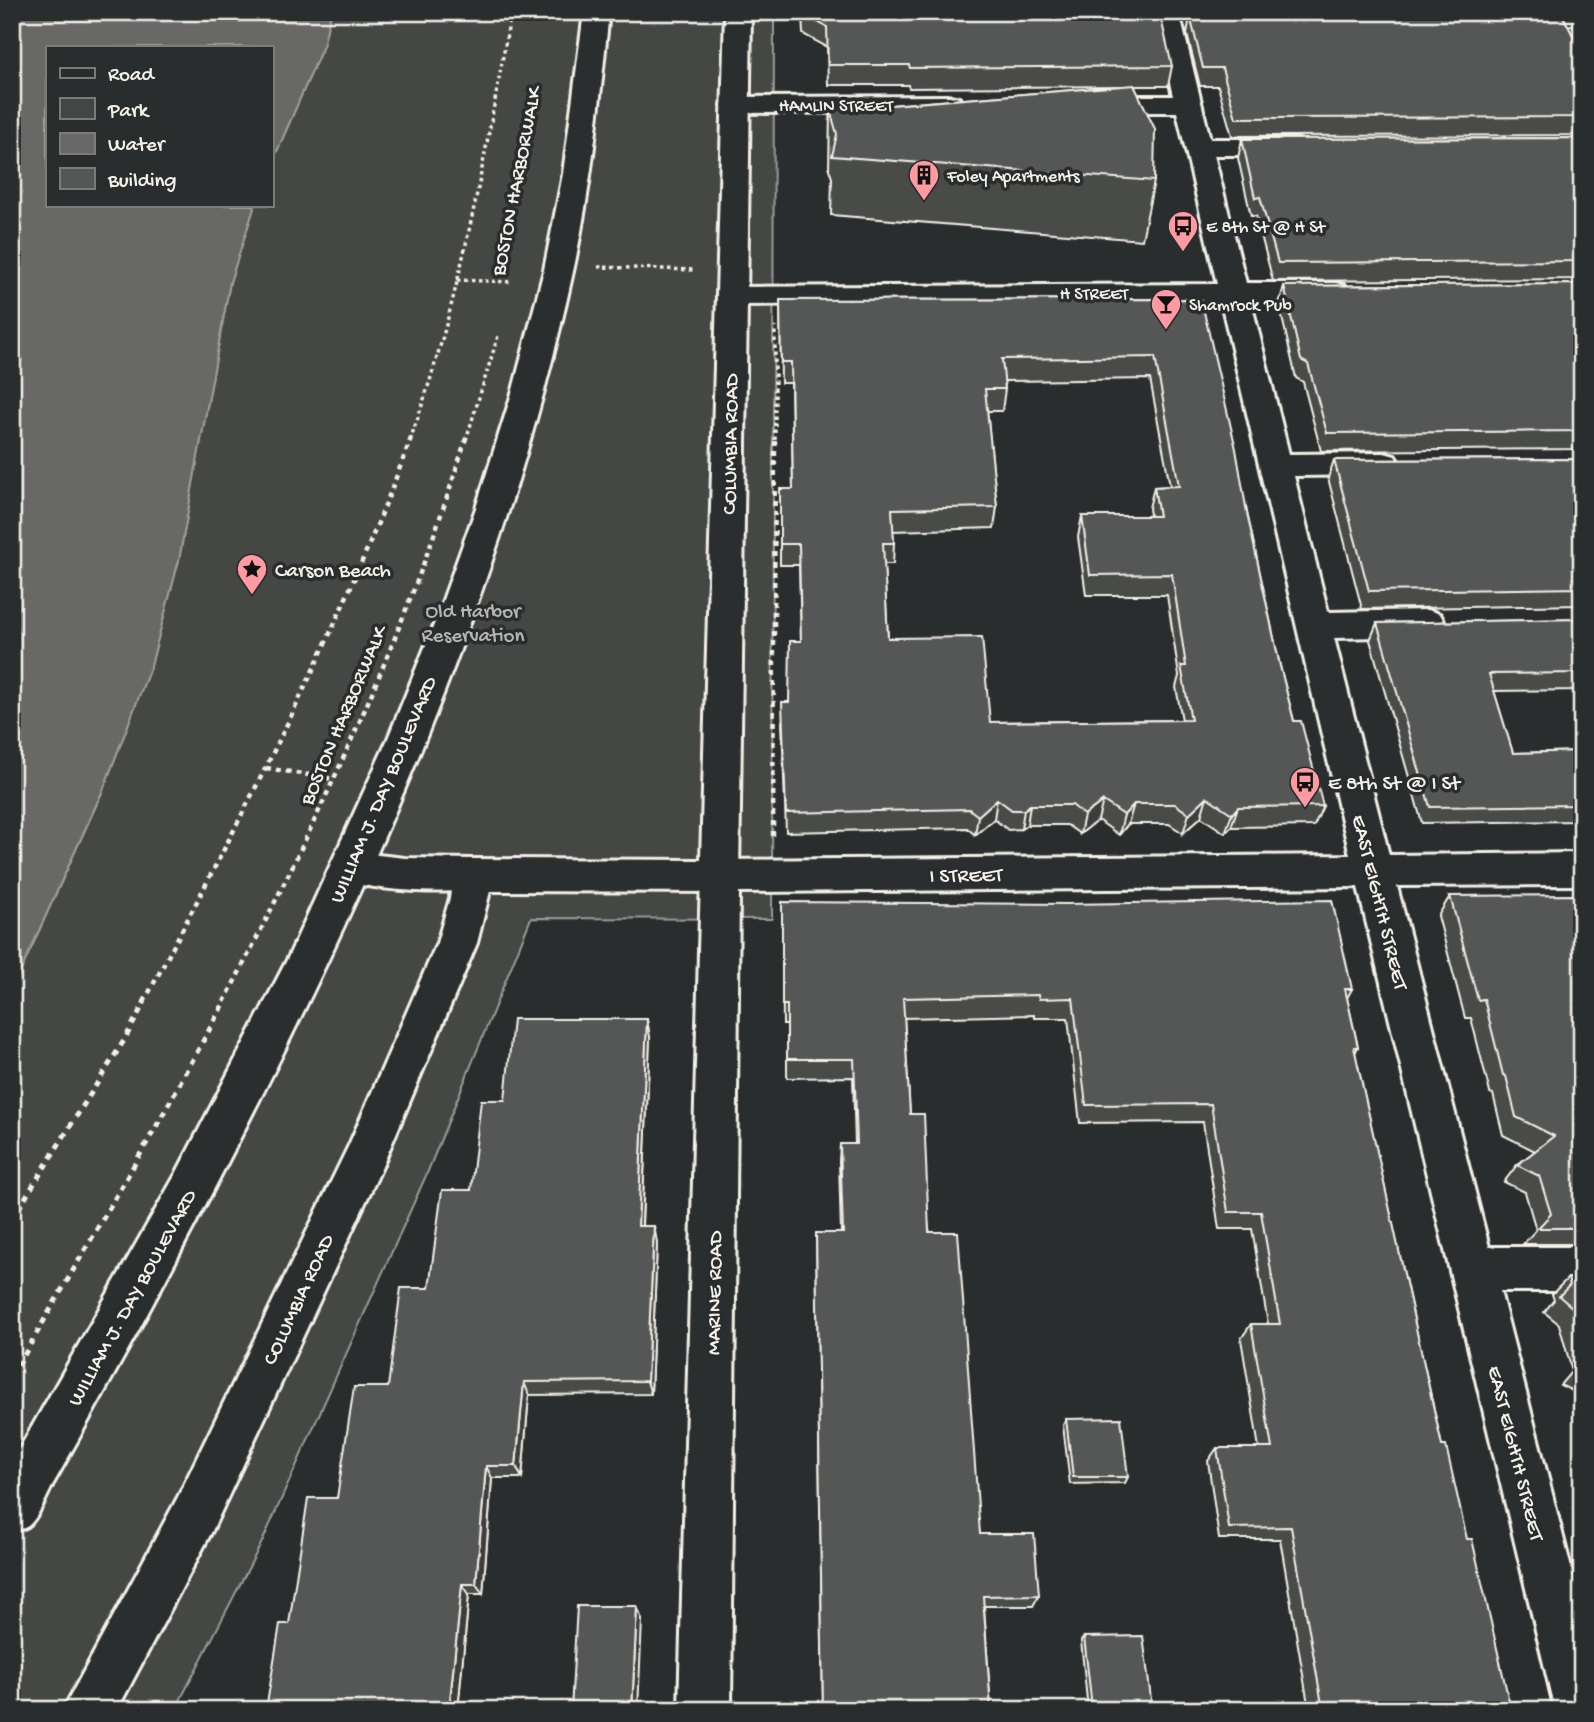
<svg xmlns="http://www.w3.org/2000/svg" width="1594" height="1722" font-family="'Gochi Hand',sans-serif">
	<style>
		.green { fill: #444645; stroke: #9c9c96; stroke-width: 2 }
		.water { fill: #676866; stroke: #9f9f9a; stroke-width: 2 }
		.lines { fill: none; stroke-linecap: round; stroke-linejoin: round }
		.minor-casing { stroke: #f4f1e8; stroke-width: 6 }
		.secondary-casing { stroke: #f4f1e8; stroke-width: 6 }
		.primary-casing { stroke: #f4f1e8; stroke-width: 6 }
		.path-far2 { stroke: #f4f1e8; stroke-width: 3.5; stroke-dasharray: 3.5 3.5; stroke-linecap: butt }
		.path-far1 { stroke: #f4f1e8; stroke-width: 4.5; stroke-dasharray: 5 5; stroke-linecap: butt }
		.path { stroke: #f4f1e8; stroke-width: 5; stroke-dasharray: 6 6; stroke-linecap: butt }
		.minor { fill: #2a2d2e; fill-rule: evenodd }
		.secondary { fill: #2a2d2e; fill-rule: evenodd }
		.primary { fill: #2a2d2e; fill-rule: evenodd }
		.wall { fill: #494b4a; stroke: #f4f1e8; stroke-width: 2; fill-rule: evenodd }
		.shaded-wall { fill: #3c3d3c; stroke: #f4f1e8; stroke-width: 2 }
		.building { fill: #555756; stroke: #f4f1e8; stroke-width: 2; fill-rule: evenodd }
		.labels { text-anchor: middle; stroke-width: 7; stroke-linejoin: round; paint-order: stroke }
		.far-street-label { font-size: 18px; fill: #f4f1e8; stroke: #2a2d2e }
		.far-poi-label { font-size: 18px; fill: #f4f1e8; stroke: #2a2d2e; text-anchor: start }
		.street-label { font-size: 21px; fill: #f4f1e8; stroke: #2a2d2e }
		.poi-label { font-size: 21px; fill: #f4f1e8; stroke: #2a2d2e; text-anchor: start }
		.park-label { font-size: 21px; fill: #b6b5af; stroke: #2a2d2e }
	</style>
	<rect width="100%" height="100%" fill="#2a2d2e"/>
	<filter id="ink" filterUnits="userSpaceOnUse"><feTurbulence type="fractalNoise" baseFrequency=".0143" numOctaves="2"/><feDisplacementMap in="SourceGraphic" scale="14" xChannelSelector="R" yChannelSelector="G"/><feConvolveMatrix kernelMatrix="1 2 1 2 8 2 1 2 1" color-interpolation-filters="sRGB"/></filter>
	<g filter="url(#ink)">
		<path class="green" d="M331,12H774L772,919L531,918L428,1171L263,1540L175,1710H12V990L103,790L151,665L179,560L230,282L255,205H271V165L323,46Z"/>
		<path class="water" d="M12,12H331L323,46L271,165V47H47V205H255L230,282L179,560L151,665L103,790L12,990Z"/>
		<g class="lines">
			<g class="minor-casing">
				<g id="minor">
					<path d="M1154,12H1179L1210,139H1293L1303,141L1307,147L1303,153L1293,155H1214L1246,283H1335L1345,285L1350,292L1345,299L1335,301L1251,302L1289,454L1384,453L1395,456L1400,464L1395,472L1384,475L1294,476L1328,612L1428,610L1440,614L1445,623L1440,632L1428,636L1334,638L1389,855L1582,853V885L1397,886L1489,1247H1582V1291H1500L1582,1611V1710H1555L1358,887L739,892L731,1710H679L701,876L706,865L720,860L1350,855L1221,302L733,305L723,303L718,296L723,289L733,287L1217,284L1177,112H1091L1082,110L1078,104L1082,98L1091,96H1173Z"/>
					<path d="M1503,12H1582V24L1512,25L1503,22L1499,17Z"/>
					<path d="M950,96L959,98L963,104L959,110L950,112L735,113L726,111L722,105L726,99L735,97Z"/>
					<path d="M351,852L405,858L472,859L486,864L491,875L486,886C453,897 370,890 337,879L332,868L337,857Z"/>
				</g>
			</g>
			<g class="secondary-casing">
				<path id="secondary" d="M725,12H751L739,876L734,887L720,892L490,891L477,943L381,1169L212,1531L117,1710H63L178,1497L349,1145L437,943L450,898L453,875L458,864L472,859L701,860Z"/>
			</g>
			<g class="primary-casing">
				<path id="primary" d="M584,12H609C600,97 592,183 574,267C493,644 320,995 138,1331C110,1382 82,1433 53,1484C47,1496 38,1518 28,1526C23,1529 17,1530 12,1532V1462L176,1174L288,958L387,741L434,625L476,508L513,390L544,270L563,174Z"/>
			</g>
			<g class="path-far2">
				<path d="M598,267L695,270"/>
				<path d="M457,280L513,282"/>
				<path d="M410,440C460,302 485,156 511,12"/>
				<path d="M466,440L498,336"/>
				<path d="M775,440V327"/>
			</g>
			<g class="path-far1">
				<path d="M266,768L333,779"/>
				<path d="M773,836L775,438"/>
				<path d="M144,1002C241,818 339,634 411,438"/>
				<path d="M224,1002C318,821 406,634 466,438"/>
			</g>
			<g class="path">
				<path d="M12,1219L125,1039L145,1001"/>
				<path d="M12,1376L156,1127L225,1001"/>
			</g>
			<use href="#minor" class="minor"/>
			<use href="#secondary" class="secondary"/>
			<use href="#primary" class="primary"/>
		</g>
		<g class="wall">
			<path d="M802,12H1130L1131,14L1172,66L1168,86H1134L1154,181L1142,240L831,215L832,178L829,169L830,110L1122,86L909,88L908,85H828L827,47L803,34Z"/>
			<path d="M1207,12H1561L1582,53V135L1232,136L1218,86H1200L1187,34L1190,16H1206Z"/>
			<path d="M1582,138V279L1273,281L1256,216H1251L1238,158L1242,139Z"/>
			<path d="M1582,284V449L1321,451L1303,382L1296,378L1279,304L1284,286Z"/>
			<path d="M1201,299L1280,666L1294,721L1323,806L1314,826L1231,827L1225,833L1201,817L1183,833L1169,824H1128L1119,835L1098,820L1080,834L1067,825H1027L1021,829L1008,830L994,819L975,835L967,828L786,832L782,722L789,702L801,641L799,565H780V489H793L791,383H781L780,300ZM1150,379L1170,486L1154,487L1149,508L1150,516H1082L1078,537L1086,595H1167L1179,676L1176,687L1182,720L990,722L888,638L884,564H893L894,543L893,531L994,528L997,507L987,411H1002L1005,389L1004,381Z"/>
			<path d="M1582,459V605L1362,609L1328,478L1334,460Z"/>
			<path d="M1582,619V690L1494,691L1513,753L1582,751V821L1422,823L1370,640L1377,623Z"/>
			<path d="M1450,896L1582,903V1244H1523L1536,1230L1525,1192L1504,1182L1517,1165L1535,1151L1503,1135L1493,1094L1490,1093L1471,1018H1465L1438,916Z"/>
			<path d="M782,902L1352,989L1347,998L1358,1047L1355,1053L1442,1446L1511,1710H1309L1280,1539H1219L1208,1461L1217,1448H1259L1241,1339L1251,1324H1268L1252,1229H1219L1203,1122L1080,1123L1068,1018H1034V1015L904,1018L910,1114L980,1534L1039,1595L1033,1606H984L991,1710H823L816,1233H841L839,1161L840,1144H855L853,1077L787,1078V1025H783Z"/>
			<path d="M650,1037L642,1226L657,1242L651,1394L529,1395L522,1478H492L483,1594H469L458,1710H266L289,1624L337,1498L388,1387L471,1190L505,1100Z"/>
			<path d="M1568,1278H1582V1401L1579,1394L1560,1385L1572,1371L1559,1324L1544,1312L1554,1300L1552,1294Z"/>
			<path d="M1066,1419L1128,1477L1125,1483L1070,1484L1063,1425Z"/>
			<path d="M1084,1637L1152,1707L1148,1710H1088L1081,1641Z"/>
		</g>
		<g class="shaded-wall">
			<path d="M1207,797L1201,817L1183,833L1189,814Z"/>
			<path d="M997,799L994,819L975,835L978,816Z"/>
			<path d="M1103,801L1098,820L1080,834L1084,815Z"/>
			<path d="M1134,804L1128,824L1119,835L1124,815Z"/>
			<path d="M1030,805L1027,825L1021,829L1024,810Z"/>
			<path d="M1238,807L1231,827L1225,833L1232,814Z"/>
			<path d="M647,1019L650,1037L641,1242L638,1226Z"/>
			<path d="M654,1226L657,1242L651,1394L647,1381Z"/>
			<path d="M524,1382L529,1395L522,1478L516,1466Z"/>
			<path d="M486,1466L492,1478L483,1594L476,1584Z"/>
			<path d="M462,1584L469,1594L458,1710H449Z"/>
			<path d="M637,1606L642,1620L638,1710H632Z"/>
		</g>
		<g class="building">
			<path d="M803,12H1130L1131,14H1160L1172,66L910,68L909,65H828L827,27L803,14Z"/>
			<path d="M1207,12H1561L1582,53V117L1236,118L1222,68H1203L1190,16H1208Z"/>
			<path d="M1134,85L1155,129L1154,181L832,156L837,134L830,110Z"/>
			<path d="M1582,138V261L1278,263L1260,197L1255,198L1242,139Z"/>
			<path d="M1582,284V431L1327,433L1308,364L1301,360L1284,286Z"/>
			<path d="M1201,299L1236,449L1247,513L1280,666L1294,721H1301L1323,806L1238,807L1232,814L1207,797L1189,814L1175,804H1134L1124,815L1103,801L1084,815L1072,805H1030L1024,810H1012L997,799L978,816L969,809L786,813L782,702H789L790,641H801L799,544H780V489H793L791,362H781L780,300ZM1155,357L1179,486L1154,487L1159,516H1082L1090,575L1172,574L1186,666H1181L1191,720L990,722L982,637L888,638L883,543H894L892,509L997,507L985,389H1005L1002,359Z"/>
			<path d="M1582,459V588L1369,591L1334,460Z"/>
			<path d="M1582,619V673L1489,674L1513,753L1582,751V805L1430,807L1377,623Z"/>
			<path d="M1574,895L1576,903H1582V1228H1538L1551,1214L1539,1176L1517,1165L1554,1136L1516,1117L1506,1076L1503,1075L1484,999L1478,1000L1450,896Z"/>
			<path d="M1332,900L1352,989H1345L1358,1047H1354L1442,1446H1446L1467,1539H1472L1511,1710H1323L1291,1527L1229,1528L1217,1448H1272L1251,1324H1280L1261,1212H1228L1211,1104L1086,1105L1073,998L1039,999L1038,995L903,998L910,1114H924L929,1232H958L980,1534H1034L1039,1595L983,1596L991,1710H823L816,1233H843L840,1144H857L854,1059H787V1005H782V902L1066,904Z"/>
			<path d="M513,1019H647L638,1226H654L647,1381L524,1382L516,1466H486L476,1584H462L449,1710H266L280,1624H289L308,1498H337L354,1387H388L401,1288H429L442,1190H471L481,1100H505Z"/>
			<path d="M1568,1278H1582V1336L1574,1309L1559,1296L1570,1285Z"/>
			<path d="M1582,1364V1373L1576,1371Z"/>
			<path d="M1121,1418L1128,1477H1073L1066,1419Z"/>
			<path d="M577,1606H637L632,1710H571Z"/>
			<path d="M1143,1636L1152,1707H1092L1084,1637Z"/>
		</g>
	</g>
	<defs>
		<g id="building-pin" transform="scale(1.575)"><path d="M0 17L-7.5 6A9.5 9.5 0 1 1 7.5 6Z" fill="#ff9aa2" stroke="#2a2d2e"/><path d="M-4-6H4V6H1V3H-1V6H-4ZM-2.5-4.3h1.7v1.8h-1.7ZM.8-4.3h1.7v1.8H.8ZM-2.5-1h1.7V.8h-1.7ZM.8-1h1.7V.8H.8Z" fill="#111"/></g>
		<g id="bus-pin" transform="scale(1.575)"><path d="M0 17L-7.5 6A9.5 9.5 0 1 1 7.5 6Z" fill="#ff9aa2" stroke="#2a2d2e"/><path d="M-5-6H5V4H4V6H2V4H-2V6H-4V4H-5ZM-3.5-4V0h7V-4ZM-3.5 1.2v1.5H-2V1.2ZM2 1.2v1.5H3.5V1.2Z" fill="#111"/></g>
		<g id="bar-pin" transform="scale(1.575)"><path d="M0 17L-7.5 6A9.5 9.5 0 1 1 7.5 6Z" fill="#ff9aa2" stroke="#2a2d2e"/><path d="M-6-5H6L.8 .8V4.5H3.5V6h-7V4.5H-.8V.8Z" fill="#111"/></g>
		<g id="sight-pin" transform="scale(1.575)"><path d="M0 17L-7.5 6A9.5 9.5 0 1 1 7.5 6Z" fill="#ff9aa2" stroke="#2a2d2e"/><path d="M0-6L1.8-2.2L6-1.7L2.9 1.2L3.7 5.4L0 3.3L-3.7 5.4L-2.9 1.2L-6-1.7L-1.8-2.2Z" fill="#111"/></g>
	</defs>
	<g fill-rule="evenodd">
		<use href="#building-pin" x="924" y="175"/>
		<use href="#bus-pin" x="1183" y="226"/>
		<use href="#bar-pin" x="1166" y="304"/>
		<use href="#sight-pin" x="252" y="569"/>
		<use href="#bus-pin" x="1305" y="782"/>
	</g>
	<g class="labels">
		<g class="far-street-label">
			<text x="836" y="111">HAMLIN STREET</text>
			<text x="1094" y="299">H STREET</text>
		</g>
		<g class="far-poi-label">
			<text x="947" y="181">Foley Apartments</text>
			<text x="1206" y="232">E 8th St @ H St</text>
			<text x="1189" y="310">Shamrock Pub</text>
		</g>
		<g class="street-label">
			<text transform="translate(515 181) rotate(-79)" y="7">BOSTON HARBORWALK</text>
			<text transform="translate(729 444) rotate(-89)" y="7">COLUMBIA ROAD</text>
			<text transform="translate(342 715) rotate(-67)" y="7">BOSTON HARBORWALK</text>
			<text transform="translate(382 789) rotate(-67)" y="7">WILLIAM J. DAY BOULEVARD</text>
			<text transform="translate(966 874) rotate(-1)" y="7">I STREET</text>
			<text transform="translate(1381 902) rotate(76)" y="7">EAST EIGHTH STREET</text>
			<text transform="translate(713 1293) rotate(-89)" y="7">MARINE ROAD</text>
			<text transform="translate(131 1297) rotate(-61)" y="7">WILLIAM J. DAY BOULEVARD</text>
			<text transform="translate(297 1299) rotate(-65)" y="7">COLUMBIA ROAD</text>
			<text transform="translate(1517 1453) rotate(76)" y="7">EAST EIGHTH STREET</text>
		</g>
		<g class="poi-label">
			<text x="275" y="576">Carson Beach</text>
			<text x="1328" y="789">E 8th St @ I St</text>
		</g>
		<g class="park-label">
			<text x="473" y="617">Old Harbor<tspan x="473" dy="24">Reservation</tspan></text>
		</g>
	</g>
	<rect width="1594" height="1722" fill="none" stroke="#2a2d2e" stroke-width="42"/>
	<rect x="21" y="21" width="1552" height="1680" fill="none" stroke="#f4f1e8" stroke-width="2.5" filter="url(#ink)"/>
	<rect x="46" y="46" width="228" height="161" fill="#2a2d2e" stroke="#7b7b78" stroke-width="2"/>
	<rect x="60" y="68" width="35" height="10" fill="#2a2d2e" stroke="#7b7b78" stroke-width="2"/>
	<text x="108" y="80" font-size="21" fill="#f4f1e8">Road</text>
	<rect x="60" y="98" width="35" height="21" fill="#444645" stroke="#7b7b78" stroke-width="2"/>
	<text x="108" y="116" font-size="21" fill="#f4f1e8">Park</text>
	<rect x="60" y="133" width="35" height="21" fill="#676866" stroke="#7b7b78" stroke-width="2"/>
	<text x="108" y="150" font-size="21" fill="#f4f1e8">Water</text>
	<rect x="60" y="168" width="35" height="21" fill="#555756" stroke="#7b7b78" stroke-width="2"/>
	<text x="108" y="186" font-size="21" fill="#f4f1e8">Building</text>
</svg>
